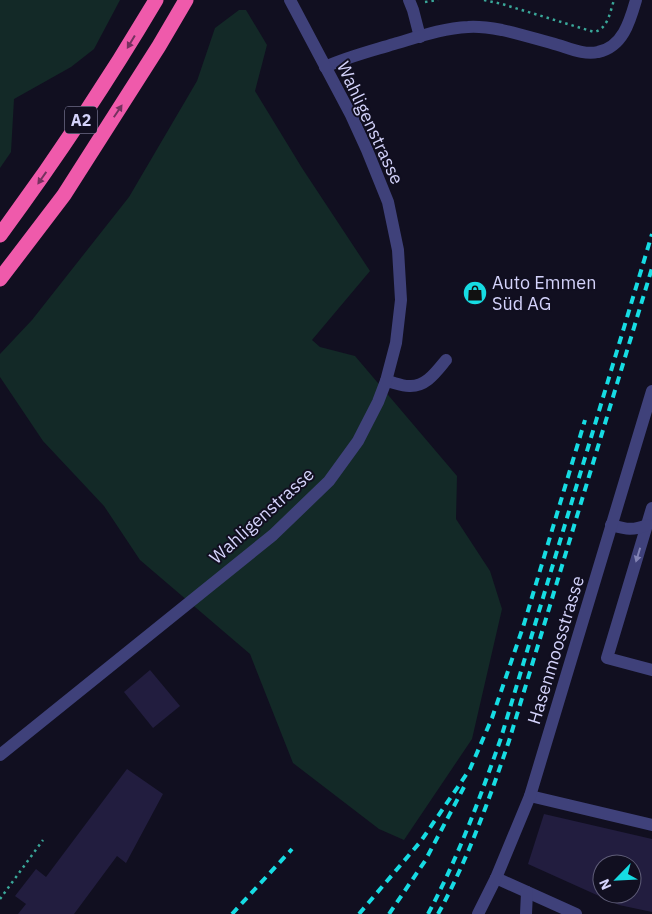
<svg xmlns="http://www.w3.org/2000/svg" width="652" height="914" font-family="'IBM Plex Sans',sans-serif">
	<style>
		.green { fill: #132927 }
		.building { fill: #221d3f; fill-rule: evenodd }
		.lines { fill: none; stroke-linecap: round; stroke-linejoin: round }
		.path { stroke: #3aa799; stroke-width: 2.5; stroke-dasharray: 2.5 4; stroke-linecap: butt }
		.minor { stroke: #3f417a; stroke-width: 12 }
		.highway { stroke: #ef5aab; stroke-width: 15 }
		.rail { stroke: #16dce3; stroke-width: 4; stroke-dasharray: 8 6; stroke-linecap: butt }
		.oneway { fill: #75315f }
		.oneway2 { fill: #8283b4 }
		.labels { text-anchor: middle; stroke-width: 4; stroke-linejoin: round; paint-order: stroke }
		.shield { fill: #110f20; stroke: #9a98b9; stroke-width: 1 }
		.shield-label { font-size: 16px; font-weight: bold; fill: #d4d3fb }
		.street-label { font-size: 18px; fill: #d4d3fb; stroke: #110f20 }
		.poi-label { font-size: 18px; fill: #d4d3fb; stroke: #110f20; text-anchor: start }
	</style>
	<rect width="100%" height="100%" fill="#110f20"/>
	<g class="green">
		<path d="M0,0H120L94,49L71,67L14,99L11,152L0,168Z"/>
		<path d="M239,10H246L267,45L255,91L302,168L370,271L312,340L320,347L355,356L457,476L456,519L490,571L502,609L472,739L404,840L379,829L293,763L250,654L140,560L104,506L43,441L0,377V354L32,320L129,197L197,81L215,28Z"/>
	</g>
	<g class="building">
		<path d="M150,670L180,706L153,728L124,692Z"/>
		<path d="M127,769L163,794L126,863L117,856L74,914H18L26,904L15,896L36,869L46,877Z"/>
		<path d="M544,814L652,839V912L619,905L528,864ZM602,864H632V894H602Z"/>
	</g>
	<g class="lines">
		<g class="path">
			<path d="M484,0L502,4L594,32C608,29 610,12 614,0"/>
			<path d="M425,2L438,0"/>
			<path d="M0,899L43,840"/>
		</g>
		<g class="minor">
			<path d="M409,0L413,10L420,37"/>
			<path d="M325,67C347,57 371,51 394,44C418,37 443,28 468,27C479,26 491,28 502,30C521,34 539,40 558,45C571,49 585,55 598,52C623,47 630,21 636,0"/>
			<path d="M386,381C393,382 401,386 409,386C426,387 436,372 446,360"/>
			<path d="M652,508L607,658L652,670"/>
			<path d="M611,525C626,529 632,531 647,525"/>
			<path d="M0,755L273,535L329,481L358,441L378,402L386,381L396,343L401,300L398,250L388,202L367,150L351,115L290,0"/>
			<path d="M530,796L652,825"/>
			<path d="M496,878L576,914"/>
			<path d="M478,914L496,878L530,796L652,391"/>
			<path d="M526,914L527,892"/>
		</g>
		<g class="highway">
			<path d="M0,235C56,159 108,81 156,0"/>
			<path d="M0,279L64,195L159,46L186,0"/>
		</g>
		<g class="rail">
			<path d="M232,914L292,849"/>
			<path d="M359,914L421,841L470,769L492,718L524,624L585,420"/>
			<path d="M389,914L425,861L464,787"/>
			<path d="M428,914C458,858 480,798 501,738L652,234"/>
			<path d="M438,914C468,859 489,800 509,741L652,268"/>
		</g>
	</g>
	<defs><path id="oneway-solid" d="M-6-.8H1V-3.2L6.5 0L1 3.2V.8H-6Z" transform="scale(1.25)"/></defs>
	<g class="oneway">
		<use href="#oneway-solid" transform="translate(131 42) rotate(121)"/>
		<use href="#oneway-solid" transform="translate(118 111) rotate(-56)"/>
		<use href="#oneway-solid" transform="translate(42 178) rotate(125)"/>
	</g>
	<use class="oneway2" href="#oneway-solid" transform="translate(638 555) rotate(107)"/>
	<defs>
		<g id="shop-disc" transform="scale(1.25)"><circle r="9.5" fill="#16dce3" stroke="#110f20"/><path d="M-5-2.5h2.3a2.7 3.5 0 0 1 5.4 0H5L5.5 6h-11ZM-1.5-2.5h3a1.5 2.3 0 0 0-3 0Z" fill="#111"/></g>
	</defs>
	<g fill-rule="evenodd">
		<use href="#shop-disc" x="475" y="293"/>
	</g>
	<g class="labels">
		<rect class="shield" x="65" y="106.5" width="32" height="27" rx="4"/>
		<g class="shield-label">
			<text x="81" y="126">A2</text>
		</g>
		<g class="street-label">
			<text transform="translate(370 123) rotate(65)" y="6">Wahligenstrasse</text>
			<text transform="translate(262 516) rotate(-42)" y="6">Wahligenstrasse</text>
			<text transform="translate(556 650) rotate(-73)" y="6">Hasenmoosstrasse</text>
		</g>
		<g class="poi-label">
			<text x="492" y="289">Auto Emmen<tspan x="492" dy="21">Süd AG</tspan></text>
		</g>
	</g>
	<g transform="translate(617 879) rotate(246)"><circle r="24" fill="#110f20" stroke="#5f5d78"/>
	<path d="M0-4L9 19L0 12L-9 19Z" fill="#16dce3"/>
	<text y="-8" font-size="14" font-weight="bold" text-anchor="middle" fill="#d4d3fb">N</text>
	</g>
</svg>
